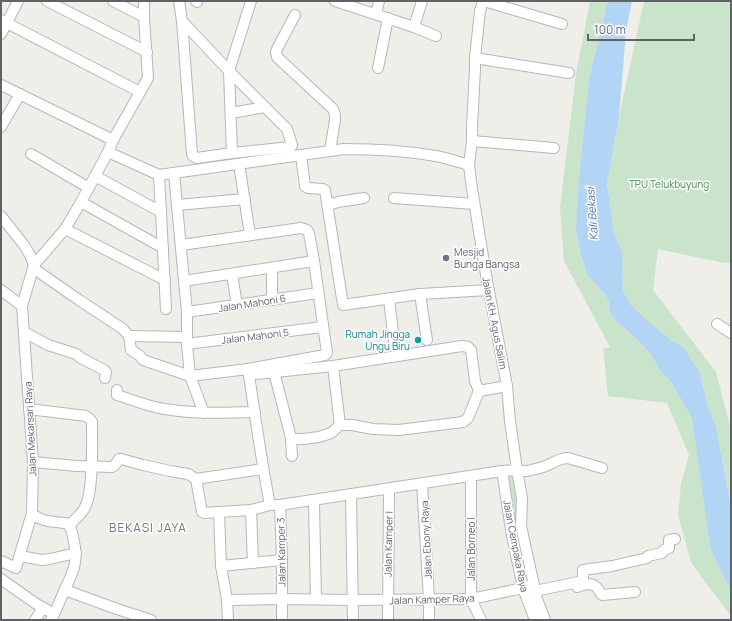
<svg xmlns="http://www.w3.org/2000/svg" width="732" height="621" font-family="Manrope,sans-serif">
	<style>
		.green { fill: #c9e4ca }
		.water { fill: #b3d5f5 }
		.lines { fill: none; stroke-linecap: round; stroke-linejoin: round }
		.minor-casing { stroke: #b5b7bb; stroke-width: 12 }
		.minor { stroke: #fff; stroke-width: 10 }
		.worship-dot { fill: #6b7280; stroke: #fff; stroke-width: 1.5 }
		.culture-dot { fill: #0f9aa8; stroke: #fff; stroke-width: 1.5 }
		.labels { text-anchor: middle; stroke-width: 3; stroke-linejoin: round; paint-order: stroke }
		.park-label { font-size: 10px; fill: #428349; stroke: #fff }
		.worship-label { font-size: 10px; fill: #5b616d; stroke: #fff; text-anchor: start }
		.street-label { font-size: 10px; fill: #606266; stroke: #fff }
		.culture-label { font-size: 10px; fill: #0d838f; stroke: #fff; text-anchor: end }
		.water-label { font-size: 11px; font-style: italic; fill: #5176a6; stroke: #fff }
		.quarter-label { font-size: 12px; letter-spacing: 1px; fill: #717478; stroke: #fff }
	</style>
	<rect width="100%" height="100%" fill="#f0eee9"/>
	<g class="green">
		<path d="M590,1H608L589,79L579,177L576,231L581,256L588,276L605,294L609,302L610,312L616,321L640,342L651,355L660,370L671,382L692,418L710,547L726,582L731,589V616L703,579L691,562L678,515L681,484L689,455L667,403L608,396L603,349L610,347L564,261L560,208L576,74Z"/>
		<path d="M644,1H731V263H724L658,249L653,290L716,372L731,430V507L716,427L708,406L699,370L691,360L684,347L671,340L648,321L631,305L623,291L622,252L614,232L607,183L619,117Z"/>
		<path d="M517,470L521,526L545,620L523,588L503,477Z"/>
	</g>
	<path class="water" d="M608,1H632L626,31L619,117L607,183L614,232L622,252L623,291L631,305L648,321L671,340L684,347L691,360L699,370L708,406L716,427L731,507V589L726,582L710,547L692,418L671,382L660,370L651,355L640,342L616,321L610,312L609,302L605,294L588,276L581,256L576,231L577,209L579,177L589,79Z"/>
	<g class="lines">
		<g class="minor-casing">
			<g id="minor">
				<path d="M47,1L147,52"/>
				<path d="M144,1V17"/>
				<path d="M179,1L182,21"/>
				<path d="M196,1L197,2"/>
				<path d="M335,1L414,27L422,1"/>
				<path d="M483,1L480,11L475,58V69L472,126V141L469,165L471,182L487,281L507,386L510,421L517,470L522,498L521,526L537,599L545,620"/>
				<path d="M484,1L562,24"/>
				<path d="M376,14L379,1"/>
				<path d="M295,15L278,47L276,52L277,57L333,109L335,115V120L330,151"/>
				<path d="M1,20L140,92"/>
				<path d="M414,27L436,36"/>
				<path d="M1,34L18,1"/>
				<path d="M475,58L569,73"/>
				<path d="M378,68L388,18"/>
				<path d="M1,85L113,140"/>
				<path d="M231,113L265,107"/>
				<path d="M1,127L20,94"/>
				<path d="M472,141L554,148"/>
				<path d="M108,152L159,175"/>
				<path d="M232,153L197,158L193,156L192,154L182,21L229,71L287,129L292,145L291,147L232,153L229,71L251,1"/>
				<path d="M31,154L89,188"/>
				<path d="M301,155L305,186L308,188L323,189L325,190L343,305L420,294L489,290"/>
				<path d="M239,164L250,235"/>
				<path d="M174,173L184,281L187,312V344L190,376L248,369"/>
				<path d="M159,175L344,149C373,149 407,151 436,156C447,158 458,162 469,165"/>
				<path d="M159,175L166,309"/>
				<path d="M95,176L161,212"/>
				<path d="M394,198L474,204"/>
				<path d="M81,202L163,248"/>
				<path d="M177,205L245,199"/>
				<path d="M328,205L338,202L364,198"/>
				<path d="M1,216L24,245L30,255L34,265L22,306L33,462L32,513C40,522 55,522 66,523C71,526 72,531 73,537C79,560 74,571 64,591C60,601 56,611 51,620"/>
				<path d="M65,229L165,280"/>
				<path d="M181,245L301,228L307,230L309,233L314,261L327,353L325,355L248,369C255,414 261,460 270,505"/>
				<path d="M34,265L65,229L81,202L108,152L113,140L148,78L144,17L113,1"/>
				<path d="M33,268L79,300L123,329L129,336L131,350L140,356L143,360L190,376L204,413"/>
				<path d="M272,268V300"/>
				<path d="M232,274L237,305"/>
				<path d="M184,281L314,261"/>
				<path d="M1,290L22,306"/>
				<path d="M420,294L427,340"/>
				<path d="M389,299L394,341"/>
				<path d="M187,312L318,293"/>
				<path d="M717,324L731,333"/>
				<path d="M24,332L48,345L70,352L76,354L81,358L104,370L106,372L105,378"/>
				<path d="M129,336L187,337"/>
				<path d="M187,344L322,327"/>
				<path d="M333,366L340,425"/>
				<path d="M274,372L290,434L291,439H303L319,437L331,433L340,425H352L373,429L399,430L463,422L468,418L479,391"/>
				<path d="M256,374L333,366L462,346L468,347L471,350L475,381L479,391L507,386"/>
				<path d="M117,390V395C133,400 149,407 165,409C195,414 225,413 255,412"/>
				<path d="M29,409L86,416L90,419L92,422C92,442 94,494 84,509C80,516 74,520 69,525"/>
				<path d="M291,439L292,456"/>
				<path d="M33,462L77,466L112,467L115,465L119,459H121L143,465L170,471L188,474L196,479"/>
				<path d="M263,469L196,479L202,512L204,513L251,510L270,505H280L502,471C510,470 519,471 527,471C531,470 536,469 539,468C551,466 556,458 568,458L602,468"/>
				<path d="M502,471L512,536L523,588L535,620"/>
				<path d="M470,476L471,482V599L481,620"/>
				<path d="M422,483L429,599V620"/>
				<path d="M351,494L353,620"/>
				<path d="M313,500L314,504L316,599"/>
				<path d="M280,505L282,560V620"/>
				<path d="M251,510L253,563"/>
				<path d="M219,512L221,566L227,600L228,620"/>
				<path d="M20,556L42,560L50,559L76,553"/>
				<path d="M1,561L16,568L32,513"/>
				<path d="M221,566L282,560"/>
				<path d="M1,579L35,603L54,614"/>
				<path d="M577,587C582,585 592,582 596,587C599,589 599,592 602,595L635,592"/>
				<path d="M65,590L117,609L151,620"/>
				<path d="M535,591L583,581V570L612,566L647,558L648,556L662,553L664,550L669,548V540L675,539"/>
				<path d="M227,600L282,599L353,600L471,599L523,588L534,585"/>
				<path d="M35,620L43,608"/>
				<path d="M388,620L389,489"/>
			</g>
		</g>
		<use href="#minor" class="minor"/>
	</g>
	<circle class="worship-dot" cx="446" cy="258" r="4"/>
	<circle class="culture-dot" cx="418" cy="340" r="4"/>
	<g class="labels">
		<g class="park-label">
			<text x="669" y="188">TPU Telukbuyung</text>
		</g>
		<g class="worship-label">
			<text x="454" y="256">Mesjid<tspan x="454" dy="12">Bunga Bangsa</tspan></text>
		</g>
		<g class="street-label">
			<text transform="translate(252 303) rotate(-9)" y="4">Jalan Mahoni 6</text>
			<text transform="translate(495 323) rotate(79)" y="4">Jalan KH. Agus Salim</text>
			<text transform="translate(255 336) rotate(-7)" y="4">Jalan Mahoni 5</text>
			<text transform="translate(30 429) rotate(-93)" y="4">Jalan Mekarsari Raya</text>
			<text transform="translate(426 540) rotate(-93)" y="4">Jalan Ebony Raya</text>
			<text transform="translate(388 544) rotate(-89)" y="4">Jalan Kamper I</text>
			<text transform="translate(516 546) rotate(79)" y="4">Jalan Cempaka Raya</text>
			<text transform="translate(471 549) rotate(-90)" y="4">Jalan Borneo I</text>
			<text transform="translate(281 552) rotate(-91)" y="4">Jalan Kamper 3</text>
			<text transform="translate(432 599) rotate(-2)" y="4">Jalan Kamper Raya</text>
		</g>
		<g class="culture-label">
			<text x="410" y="338">Rumah Jingga<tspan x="410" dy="12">Ungu Biru</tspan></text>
		</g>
		<g class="water-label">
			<text transform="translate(592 214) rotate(-94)" y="4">Kali Bekasi</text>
		</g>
		<g class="quarter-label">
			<text x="148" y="532">BEKASI JAYA</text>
		</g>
	</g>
	<rect width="732" height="621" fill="none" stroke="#606266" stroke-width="4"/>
	<path d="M588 34v6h106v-6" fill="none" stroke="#606266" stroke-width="2"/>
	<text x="594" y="34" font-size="12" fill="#606266" stroke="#ffffff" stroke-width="3" paint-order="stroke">100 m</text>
</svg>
